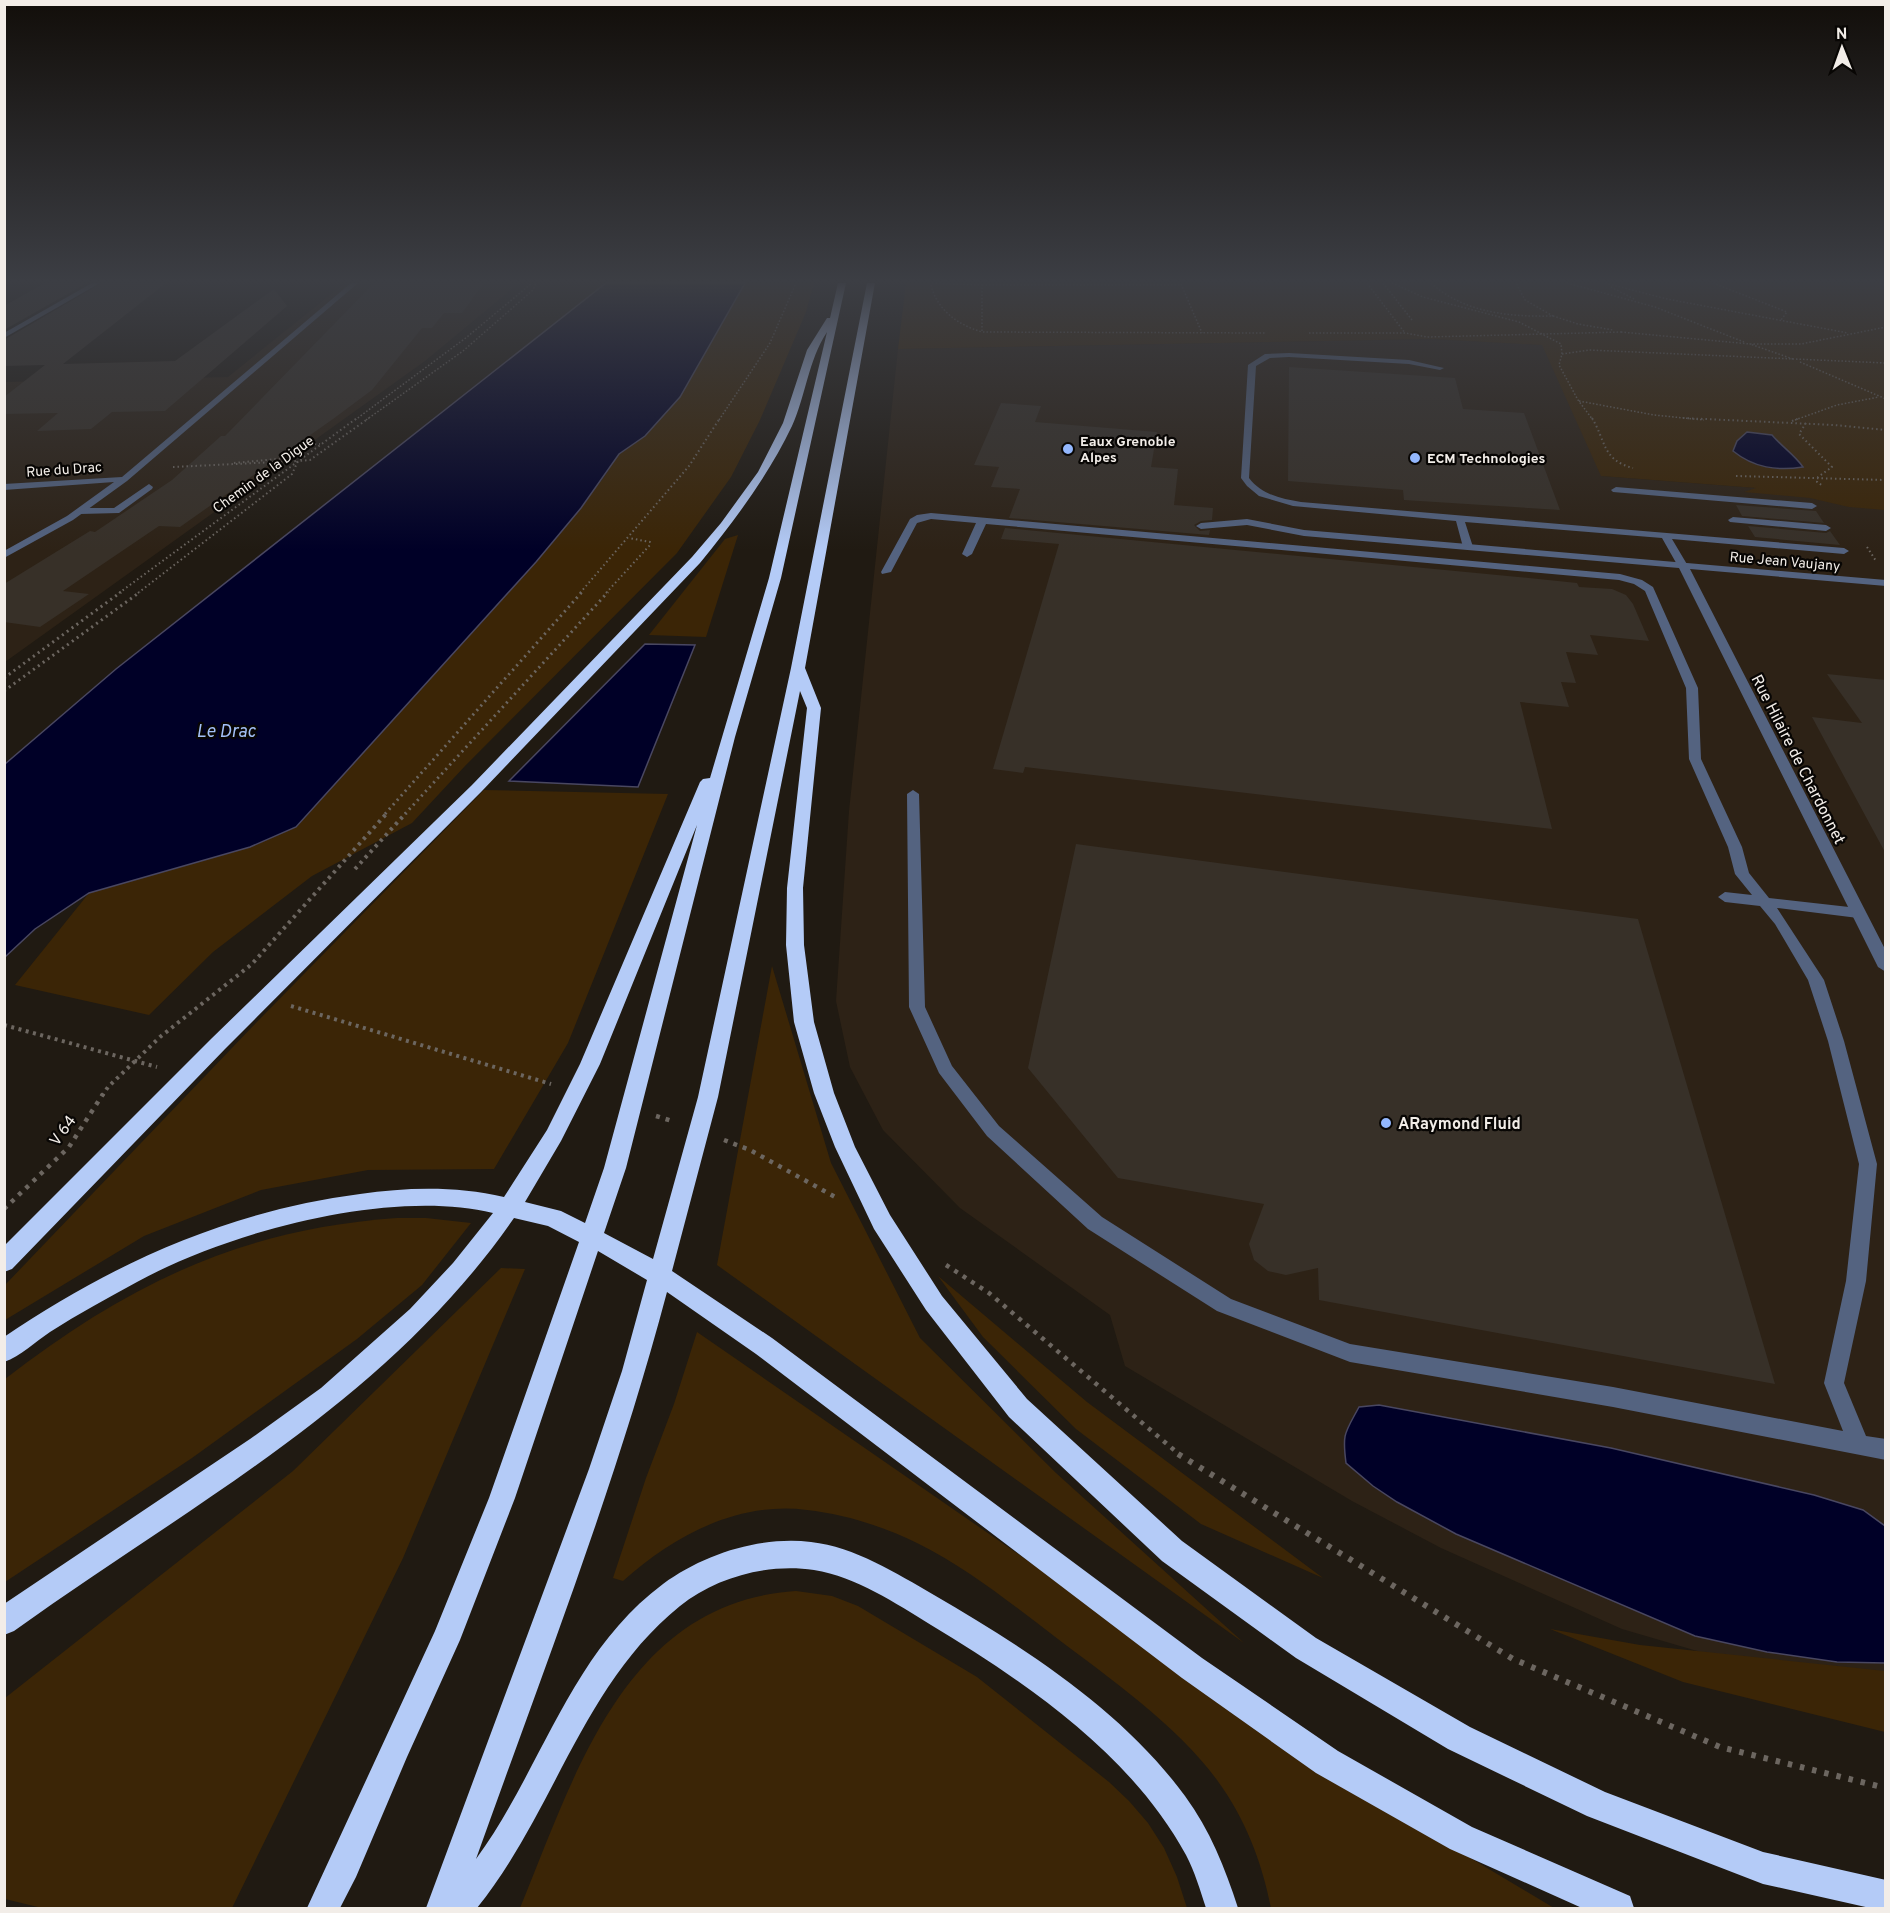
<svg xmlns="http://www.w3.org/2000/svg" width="1890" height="1913" font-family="Overpass,sans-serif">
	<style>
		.built { fill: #2d2216 }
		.green { fill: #3b2506 }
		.water { fill: #000027; stroke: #494761; stroke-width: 1.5 }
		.building { fill: #373028 }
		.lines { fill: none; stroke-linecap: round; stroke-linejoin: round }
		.path-far5 { stroke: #6c6660; stroke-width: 1.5; stroke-dasharray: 1.5 2; stroke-linecap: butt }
		.path-far4 { stroke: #6c6660; stroke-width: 2; stroke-dasharray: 1.5 3; stroke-linecap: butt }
		.path-far3 { stroke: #6c6660; stroke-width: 3; stroke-dasharray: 2 4; stroke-linecap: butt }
		.path-far2 { stroke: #6c6660; stroke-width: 4; stroke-dasharray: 3 4.5; stroke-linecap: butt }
		.path-far1 { stroke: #6c6660; stroke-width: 4.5; stroke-dasharray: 4 6; stroke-linecap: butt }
		.path { stroke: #6c6660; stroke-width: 6; stroke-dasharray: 4.5 8; stroke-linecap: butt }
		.lane { fill: #546380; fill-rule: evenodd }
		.street { fill: #546380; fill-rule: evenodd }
		.highway { fill: #b4cbf7; fill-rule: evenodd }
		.poi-dot { fill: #93b7fd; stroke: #080604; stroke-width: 2 }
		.labels { text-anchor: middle; stroke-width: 4.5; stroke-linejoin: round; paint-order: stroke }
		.far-poi-label { font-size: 14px; font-weight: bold; fill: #f2ede8; stroke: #080604; text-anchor: start }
		.far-street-label { font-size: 14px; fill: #f2ede8; stroke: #080604 }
		.street-label { font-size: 16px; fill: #f2ede8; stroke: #080604 }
		.poi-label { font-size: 16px; font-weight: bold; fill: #f2ede8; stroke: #080604; text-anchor: start }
		.water-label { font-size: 18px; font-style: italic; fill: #a3c0f7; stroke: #080604 }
	</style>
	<rect width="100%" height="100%" fill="#201a12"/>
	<g class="built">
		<path d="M345,283H519L425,361L5,662L4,382L228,377Z"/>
		<path d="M1432,339L1543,345L1602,476L1885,498V1684L1745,1665L1622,1629L1441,1548L1352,1501L1125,1366L1110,1315L960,1208L883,1130L850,1067L836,1001L849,811L898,349Z"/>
	</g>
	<g class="green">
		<path d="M745,283H814L806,312L760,420L731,477L677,553L465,766L412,823L312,876L213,952L149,1015L15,985L89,893L250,847L602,480L619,454L645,436L680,397Z"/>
		<path d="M906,283H1885V510L1849,507L1810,498L1744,492L1756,488L1601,476L1542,345L1432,339L898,349Z"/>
		<path d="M738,535L706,637L649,635L725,539Z"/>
		<path d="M484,790L668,794L568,1043L494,1169L368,1170L261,1190L144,1236L5,1320V1285L253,1026Z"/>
		<path d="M772,966L831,1163L920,1338L1056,1473L1244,1643L717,1265Z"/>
		<path d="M397,1218H426L471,1223L422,1285L357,1339L192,1458L5,1582V1379C128,1284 241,1229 397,1218Z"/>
		<path d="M501,1268L525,1269L403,1558L232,1908H42L5,1899V1698L293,1471Z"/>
		<path d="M938,1276L1087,1402L1323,1578L1201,1524L1076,1429L983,1337Z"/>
		<path d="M697,1332L1089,1603L1256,1730L1554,1908H1271C1262,1862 1245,1818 1217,1780C1176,1724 1109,1678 1054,1636C1012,1604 967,1568 919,1544C886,1527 844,1514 807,1510C738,1501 673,1536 623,1581L613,1578L646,1478L674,1404Z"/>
		<path d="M796,1591L832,1596L858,1606L977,1677L1109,1782L1129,1801L1148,1823L1164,1848L1177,1877L1187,1908H520C575,1775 625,1602 796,1591Z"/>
		<path d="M1550,1629L1640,1645L1885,1671V1732L1683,1682Z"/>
	</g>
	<g class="water">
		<path d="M606,283H745L680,397L645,436L619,454L581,508L536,562L296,827L250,847L89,893L35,929L5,957V764L116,669Z"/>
		<path d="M1747,432L1772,435C1782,447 1794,454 1803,467C1777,471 1754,468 1733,451L1737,441Z"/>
		<path d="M645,644L695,645L638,787L509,781Z"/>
		<path d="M1379,1405L1611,1448L1814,1495L1863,1510L1885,1526V1663L1837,1662L1767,1652L1695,1636L1456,1534L1397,1502L1373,1486L1346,1463C1342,1433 1345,1433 1359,1407Z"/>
	</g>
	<g class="building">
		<path d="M45,283H87L4,330V306Z"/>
		<path d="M102,283H166L63,364L175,361L274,289L287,306L165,411L112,412L91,429L37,431L58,413L4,414V397L45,365L4,366V340Z"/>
		<path d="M374,283H484L462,313H444L432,328H422L372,390L333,419L180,527L159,526L63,591L89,594L40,627L4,622V584L90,531L95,532L172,480L221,436H225Z"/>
		<path d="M1289,367L1455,378L1463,409L1524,413L1560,510L1404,500L1403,490L1288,481Z"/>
		<path d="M1001,403L1041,406L1035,422L1157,432L1151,467L1178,469L1174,505L1213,508L1212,520L1201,521L1194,525L1200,531L1210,530L1209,535L1009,518L1020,489L991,487L999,467L974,465Z"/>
		<path d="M1736,505L1816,511L1824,523L1742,516Z"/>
		<path d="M1748,526L1826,533L1830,531L1840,545L1755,537Z"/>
		<path d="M1005,528L1529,578L1577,583L1579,587L1612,589L1626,595L1633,604L1649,641L1590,635L1598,655L1566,652L1576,683L1561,682L1569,707L1520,702L1552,829L1025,767L1023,773L993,769L1059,544L1001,539Z"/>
		<path d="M1827,674L1886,680V854L1812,717L1862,723Z"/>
		<path d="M1076,844L1638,919L1775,1384L1319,1300L1318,1268L1286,1275L1268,1271L1254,1260L1249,1244L1264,1204L1118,1178L1028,1068Z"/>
	</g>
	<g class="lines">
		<g class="path-far5">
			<path d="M932,283L982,285V332L1266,333"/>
			<path d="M1367,283L1405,333"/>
			<path d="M1383,283L1412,320"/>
			<path d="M1392,283L1423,297L1519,322L1561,344L1562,354L1559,365L1578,400L1593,420"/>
			<path d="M1431,283C1464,313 1510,317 1553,316L1525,300L1516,283"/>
			<path d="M1567,283L1655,307L1744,342"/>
			<path d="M1605,283L1667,299L1848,333"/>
			<path d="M1713,283L1787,312L1781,320"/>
			<path d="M1880,283L1886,286"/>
			<path d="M1181,284L1202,333"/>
			<path d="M931,285C937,310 958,325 982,332"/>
			<path d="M982,285H1182"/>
			<path d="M1611,287L1634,299"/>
			<path d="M1553,316L1578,324L1613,330"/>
			<path d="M1621,332L1750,344"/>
			<path d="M1309,333H1405L1427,337L1622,332"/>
			<path d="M1562,354L1589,350L1886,363"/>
			<path d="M1793,359L1750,344H1801L1886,327"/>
			<path d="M1800,362L1886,399"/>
			<path d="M1579,401L1654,415L1704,420"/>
			<path d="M355,420L467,337L532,283"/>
			<path d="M366,420L463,351L533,290L536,283"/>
			<path d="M719,420L770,343L796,283"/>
			<path d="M1795,420L1837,405L1879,397"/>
		</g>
		<g class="path-far4">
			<path d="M1592,418C1606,441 1602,460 1633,468"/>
			<path d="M1683,418L1834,425L1886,430"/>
			<path d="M1792,421L1800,418"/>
			<path d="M1806,423L1799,434L1832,467L1818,477L1817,482L1823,486"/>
			<path d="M234,463L288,458L307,444H320"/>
			<path d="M173,467L297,461"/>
			<path d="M1736,476L1886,480"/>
			<path d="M1867,547L1876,561"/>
			<path d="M119,593L357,418"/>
			<path d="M138,593L292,474L298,461L310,460L369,418"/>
			<path d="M580,593L689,466L720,418"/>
			<path d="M606,593L650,545V542L629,538"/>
		</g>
		<g class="path-far3">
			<path d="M4,678L121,592"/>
			<path d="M4,691L140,592"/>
			<path d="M385,814L582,592"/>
			<path d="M405,814L608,592"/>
		</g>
		<g class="path-far2">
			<path d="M355,869L406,813"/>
			<path d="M291,1006L551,1084"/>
			<path d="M4,1025L157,1067"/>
			<path d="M102,1096L108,1087L160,1037L252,964L387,813"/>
		</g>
		<g class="path-far1">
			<path d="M656,1116L672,1121"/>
			<path d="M724,1140L750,1150L837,1198"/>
			<path d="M4,1209L69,1147L103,1094"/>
			<path d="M946,1265L989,1293L1180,1455"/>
		</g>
		<path class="path" d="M1178,1454L1513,1659L1720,1747L1886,1788"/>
		<g class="lane">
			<path d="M1289,353L1409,360L1444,368L1440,370L1409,364L1289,357L1270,358L1256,366L1249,478C1262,495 1282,499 1301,502L1844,548L1849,551L1844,554L1672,539L1688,566L1683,569L1679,568L1662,538L1465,522L1473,547L1468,550L1463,547L1456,521L1293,506L1259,496L1247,486L1241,478L1248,365L1265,354Z"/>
			<path d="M149,484L153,487L152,489L119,513L80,514L75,511L80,508H114Z"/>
			<path d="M1616,487L1812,503L1817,506L1812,509L1613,492L1611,490Z"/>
			<path d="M931,513L1620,574L1642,580L1653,587L1698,688L1701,759L1742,847L1749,873L1769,898L1858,908L1865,913L1858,918L1777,908L1824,980L1844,1041L1877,1164L1866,1281L1844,1383L1866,1436L1886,1439V1460L1613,1407L1350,1362L1217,1311L1088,1229L987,1136L939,1073L909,1007L907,794L913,790L919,794L925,1007L952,1066L999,1126L1102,1217L1231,1299L1350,1344L1613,1387L1843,1431L1824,1383L1846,1281L1859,1164L1828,1041L1808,980L1775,924L1760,906L1725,902L1718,897L1725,892L1752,895L1735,874L1728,847L1689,759L1686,688L1645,591L1634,584L1619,580L986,524L972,554L967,557L962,554L976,523L931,519L917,523L891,572L882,574L881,572L910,519L917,515Z"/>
			<path d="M1733,517L1826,525L1831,528L1826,531L1730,522L1728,520Z"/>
		</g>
		<g class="street">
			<path d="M92,283H100L4,338V333Z"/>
			<path d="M351,283H358L127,481L73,520L4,558V551L67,516L114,482L4,490V484L122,477Z"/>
			<path d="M1247,519L1304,530L1886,580V586L1690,569L1886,951V972L1878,967L1679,568L1304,536L1247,525L1201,529L1196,526L1201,523Z"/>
		</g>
		<path class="highway" d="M838,283H846L781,578L735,737L626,1168L604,1233L653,1259L698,1097L791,668L867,283H875L805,668L821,708L803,888L804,945L814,1022L834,1093L855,1147L890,1215L942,1296L1027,1399L1182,1541L1316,1638L1470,1727L1605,1792L1763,1852L1886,1880V1908H1870L1763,1884L1587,1816L1448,1749L1296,1658L1162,1561L1009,1417L926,1310L874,1229L835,1147L814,1093L794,1022L786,945L787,888L807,708L800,691L718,1097L672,1271L772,1338L1202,1658L1338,1751L1472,1827L1630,1896L1634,1908H1582L1450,1849L1316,1773L1182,1678L756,1354L667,1292C616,1485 543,1671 476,1859C542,1769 570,1653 663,1584C704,1554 760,1536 811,1542C855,1547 896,1573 934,1595C1025,1648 1122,1710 1185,1796C1210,1830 1225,1868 1238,1908H1206C1200,1890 1195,1872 1186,1855C1131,1754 1027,1683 931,1625C895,1603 857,1577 814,1570C768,1563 716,1577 680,1606C582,1685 554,1813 477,1908H426L589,1469L622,1371L647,1280L598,1251L515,1498L460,1640L407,1757L356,1877L340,1908H307L435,1631L489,1498L579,1242L548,1226L514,1218C386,1403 192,1503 14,1631L4,1635V1604L250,1439L321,1388L410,1309L453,1263L493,1213C390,1188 228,1232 137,1282C108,1298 78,1314 50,1332C35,1342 21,1356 4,1362V1337C113,1263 229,1211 360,1194C408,1187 457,1186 504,1197L547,1130L580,1064L700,782L703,779L710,778L769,578L827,332C808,361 806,395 792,426C768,476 735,520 700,563L482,791L225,1049L12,1269L4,1272V1246L211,1039L472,785L692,557L721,523L758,472L783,423L807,350L827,318H830ZM697,825L604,1168L585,1223L561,1211L525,1202L561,1141L600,1064Z"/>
	</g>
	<linearGradient id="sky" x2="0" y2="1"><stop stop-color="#120e0a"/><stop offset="0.51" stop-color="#3c3e44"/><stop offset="1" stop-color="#3c3e44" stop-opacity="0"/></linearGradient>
	<rect width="1890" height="551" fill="url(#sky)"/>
	<g class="poi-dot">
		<circle cx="1068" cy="449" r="6"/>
		<circle cx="1415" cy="458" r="6"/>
		<circle cx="1386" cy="1123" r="6"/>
	</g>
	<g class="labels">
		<g class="far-poi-label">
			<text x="1080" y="446">Eaux Grenoble<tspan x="1080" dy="16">Alpes</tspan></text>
			<text x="1427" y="463">ECM Technologies</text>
		</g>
		<g class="far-street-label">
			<text transform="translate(64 469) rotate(-4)" y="5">Rue du Drac</text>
			<text transform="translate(263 474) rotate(-36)" y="5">Chemin de la Digue</text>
			<text transform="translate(1785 561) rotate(5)" y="5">Rue Jean Vaujany</text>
		</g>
		<g class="street-label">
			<text transform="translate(1799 759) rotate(63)" y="6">Rue Hilaire de Chardonnet</text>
			<text transform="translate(62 1130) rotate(-54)" y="6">V 64</text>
		</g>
		<g class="poi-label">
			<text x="1398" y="1129">ARaymond Fluid</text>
		</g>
		<g class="water-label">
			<text x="226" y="737">Le Drac</text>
		</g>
	</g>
	<rect width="1890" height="1913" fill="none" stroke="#f2ede8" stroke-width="12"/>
	<g transform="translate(1842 48) rotate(359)" stroke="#080604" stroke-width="4.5" paint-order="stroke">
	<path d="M0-4.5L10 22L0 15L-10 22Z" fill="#f2ede8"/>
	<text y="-9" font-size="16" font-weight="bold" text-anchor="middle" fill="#f2ede8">N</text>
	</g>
</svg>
